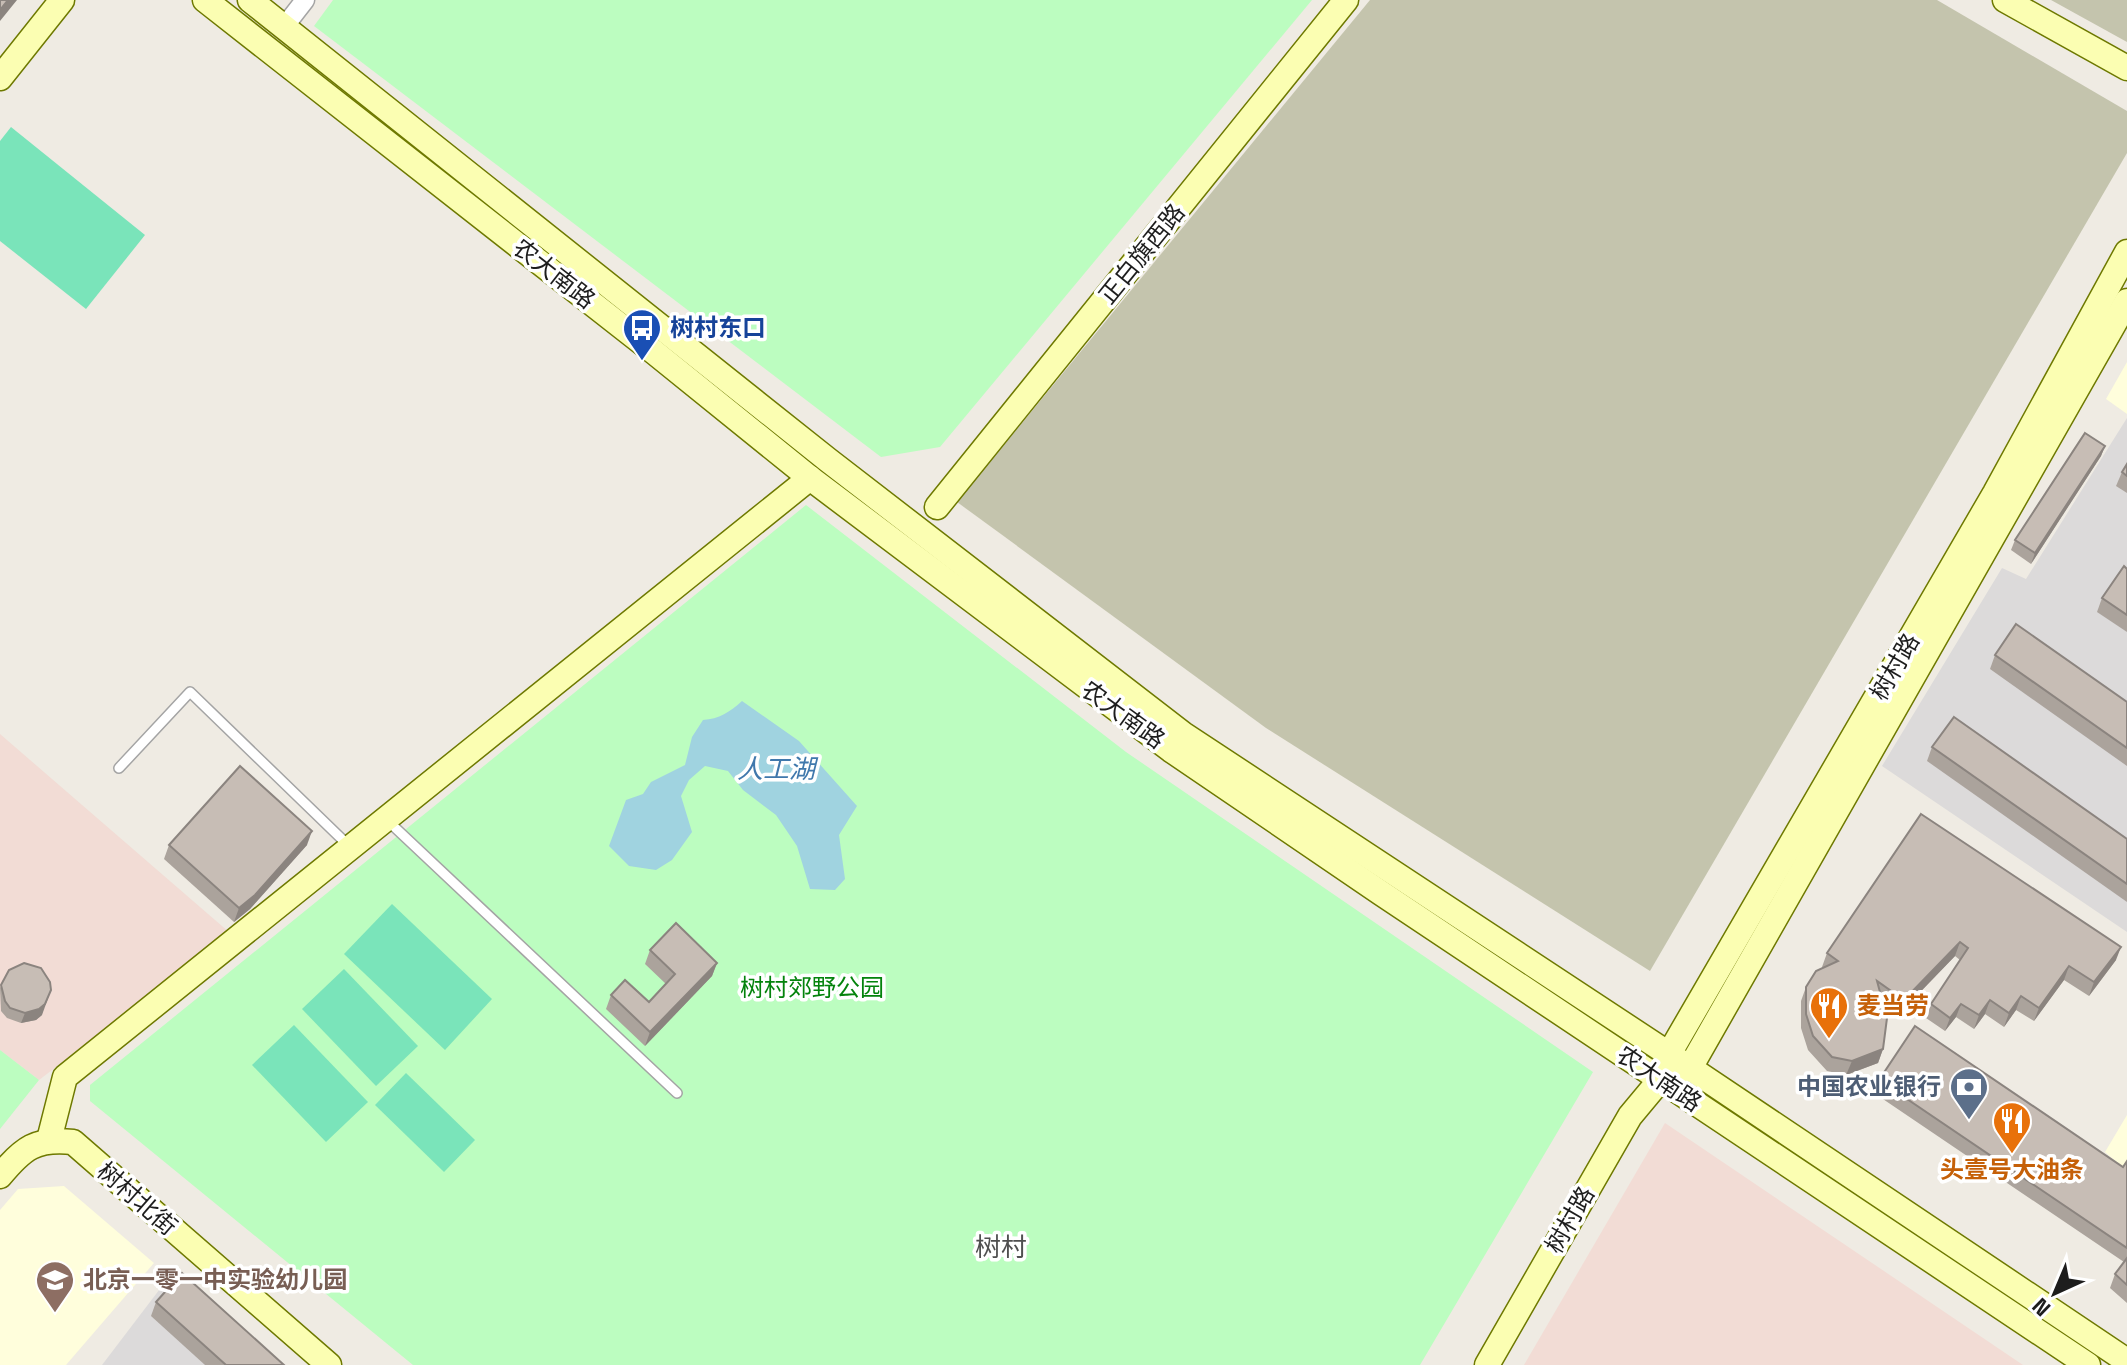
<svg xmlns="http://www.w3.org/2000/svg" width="2127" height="1365" font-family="'Space Grotesk','Noto Sans SC',sans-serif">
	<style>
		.residential { fill: #dcdada }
		.education { fill: #fffedc }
		.military { fill: #f2dcd5 }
		.construction { fill: #c4c4ad }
		.park { fill: #bcfdc0 }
		.pitch { fill: #7ae4ba }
		.water { fill: #a0d3e0 }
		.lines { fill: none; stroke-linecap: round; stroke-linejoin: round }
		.lane-casing { stroke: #a4a4a4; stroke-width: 12 }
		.street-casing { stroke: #a4a4a4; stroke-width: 21 }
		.secondary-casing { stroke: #6e7900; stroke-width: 27 }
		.lane { stroke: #fff; stroke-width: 9 }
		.street { stroke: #fff; stroke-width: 18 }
		.secondary { stroke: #fbfeb2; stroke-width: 24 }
		.wall { fill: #aba39c }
		.shaded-wall { fill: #8b847f }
		.building { fill: #c7bdb5; stroke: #8b847f; stroke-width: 2 }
		.labels { text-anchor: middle; stroke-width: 7; stroke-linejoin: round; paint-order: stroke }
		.street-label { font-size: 24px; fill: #1d1d1d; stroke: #fff }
		.transit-label { font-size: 24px; font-weight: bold; fill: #164399; stroke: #fff; text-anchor: start }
		.park-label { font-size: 24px; fill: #04830c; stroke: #fff }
		.food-label { font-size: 24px; font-weight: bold; fill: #c56008; stroke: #fff; text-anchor: start }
		.service-label { font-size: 24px; font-weight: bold; fill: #4e5e75; stroke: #fff; text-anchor: end }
		.education-label { font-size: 24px; font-weight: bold; fill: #785e54; stroke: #fff; text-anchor: start }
		.water-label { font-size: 26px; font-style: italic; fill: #4078ac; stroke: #fff }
		.neighbourhood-label { font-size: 26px; fill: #505050; stroke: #fff }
	</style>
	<rect width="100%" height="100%" fill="#efebe3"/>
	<g class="residential">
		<path d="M2127,418V932L1882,766L2002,568L2026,579Z"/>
		<path d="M169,1277L270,1365H102Z"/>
	</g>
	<g class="education">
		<path d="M2127,362V414L2106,399Z"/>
		<path d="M2127,1115V1171L2105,1152Z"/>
		<path d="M64,1186L154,1263L66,1365H0V1210L18,1189Z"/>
	</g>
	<g class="military">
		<path d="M0,734L230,933L39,1080L0,1050Z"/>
		<path d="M1665,1123L2023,1365H1524Z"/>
	</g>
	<g class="construction">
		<path d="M1370,0H1937L2127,111V153L1650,971L1266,728L957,502Z"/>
		<path d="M2051,0H2127V42Z"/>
	</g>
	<g class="park">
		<path d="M333,0H1312L940,447L881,457L314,26Z"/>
		<path d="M806,505L1126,752L1593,1072L1420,1365H413L90,1101V1085Z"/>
		<path d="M0,1050L39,1080L0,1129Z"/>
	</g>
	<g class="pitch">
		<path d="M11,127L145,235L86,309L0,241V141Z"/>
		<path d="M392,904L492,999L445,1050L344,954Z"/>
		<path d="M344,969L418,1046L376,1086L302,1009Z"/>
		<path d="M294,1025L368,1102L326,1142L252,1065Z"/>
		<path d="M406,1073L475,1140L444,1172L375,1105Z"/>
	</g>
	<path class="water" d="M742,701L799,741L857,806L839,835L845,879L835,890L810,889L797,846L776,815L743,790L728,771L705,766L689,780L681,796L692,832L672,860L656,870L629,866L609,846L626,800L643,794L651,782L685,765L692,737L703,720C719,719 730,712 742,701Z"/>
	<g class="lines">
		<g class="lane-casing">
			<g id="lane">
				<path d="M119,768L190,692L349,846"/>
				<path d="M388,821L677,1093"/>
			</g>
		</g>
		<g class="street-casing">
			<path id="street" d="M284,27L305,0"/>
		</g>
		<g class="secondary-casing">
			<g id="secondary">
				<path d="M205,0L654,352L810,478L1171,750L1381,893L2088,1365"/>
				<path d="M250,0L828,460L1183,734L1690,1068L2127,1361"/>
				<path d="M2005,0L2127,68"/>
				<path d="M0,78L62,0"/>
				<path d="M937,507L1346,0"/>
				<path d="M1677,1073L1690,1068L2127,301"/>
				<path d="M49,1140L65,1077L810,478"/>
				<path d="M0,1176C23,1148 36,1138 73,1142L329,1365"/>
				<path d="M1487,1365L1630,1116L1660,1080L1669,1054L1995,493L2127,252"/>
			</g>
		</g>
		<use href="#lane" class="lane"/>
		<use href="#street" class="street"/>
		<use href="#secondary" class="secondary"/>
	</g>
	<g class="wall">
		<path d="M2105,446L2101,456L2031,564L2011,550L2015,540Z"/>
		<path d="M2127,464V493L2116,486L2122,472Z"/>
		<path d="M2127,569V632L2097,612L2102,598Z"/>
		<path d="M1995,655L2127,702V766L1990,669Z"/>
		<path d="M1932,747L2127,839V902L1927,761Z"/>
		<path d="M1921,814L2116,960L2089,996L2064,980L2034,1021L2016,1010L2004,1027L1985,1014L1974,1029L1956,1017L1945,1031L1926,1018L1931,1004L1960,960L1955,956L1899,1014L1883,1002V1049L1878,1063L1846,1075L1827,1071L1808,1050L1801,1028V1001L1806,987L1823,968L1822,967L1827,953Z"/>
		<path d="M169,845H307L250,909L234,922L164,859Z"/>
		<path d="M650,950L717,963L712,976L645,1046L606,1009L611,995L649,1002L666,984L645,964Z"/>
		<path d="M9,970L42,1015L36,1020L21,1023L7,1018L1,1011L0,988Z"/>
		<path d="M1879,1080L2123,1167L2127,1161V1303L2110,1288L2115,1274L2124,1262L1874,1093Z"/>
		<path d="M156,1302L284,1365H205L151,1316Z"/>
	</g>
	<g class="shaded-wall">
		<path d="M8,0H17L0,21V10Z"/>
		<path d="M2105,446L2101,456L2031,564L2035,553Z"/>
		<path d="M312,831L307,845L250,909L234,922L239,908Z"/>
		<path d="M1960,942L1955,956L1899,1014L1904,1000Z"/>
		<path d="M2121,947L2116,960L2089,996L2094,982Z"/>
		<path d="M717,963L712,976L645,1046L650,1032Z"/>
		<path d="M2069,966L2064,980L2034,1021L2039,1008Z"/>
		<path d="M51,990L42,1015L36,1020L21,1023L25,1013Z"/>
		<path d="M2021,996L2016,1010L2004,1027L2009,1013Z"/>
		<path d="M1990,1000L1985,1014L1974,1029L1979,1015Z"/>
		<path d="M1961,1004L1956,1017L1945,1031L1950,1018Z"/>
		<path d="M1883,1049L1878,1063L1846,1075L1852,1061Z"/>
	</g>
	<g class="building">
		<path d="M0,0H8L0,10Z"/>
		<path d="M2085,433L2105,446L2035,553L2015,540Z"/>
		<path d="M2127,464V476L2122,472Z"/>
		<path d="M2124,566L2127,569V615L2102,598Z"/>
		<path d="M2016,624L2127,702V748L1995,655Z"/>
		<path d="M1954,717L2127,839V884L1932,747Z"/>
		<path d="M240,766L312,831L255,895L239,908L169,845Z"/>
		<path d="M1921,814L2121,947L2094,982L2069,966L2039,1008L2021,996L2009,1013L1990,1000L1979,1015L1961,1004L1950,1018L1931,1004L1968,948L1960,942L1904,1000L1877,981L1887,1018L1883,1049L1852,1061L1832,1057L1813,1036L1806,1014V987L1816,971L1838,961L1827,953Z"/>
		<path d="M676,923L717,963L650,1032L611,995L625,980L649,1002L675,974L650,950Z"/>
		<path d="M24,963L41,968L50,982L51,990L45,1004L39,1009L25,1013L10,1008L5,1001L1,985L9,970Z"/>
		<path d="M1915,1026L2123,1167L2127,1161V1248L1879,1080Z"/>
		<path d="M2127,1258V1285L2115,1274Z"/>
		<path d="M182,1273L284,1365H226L156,1302Z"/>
	</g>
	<defs>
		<g id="bus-pin" transform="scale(2)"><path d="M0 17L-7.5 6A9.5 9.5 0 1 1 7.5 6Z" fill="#1a4fb4" stroke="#fff"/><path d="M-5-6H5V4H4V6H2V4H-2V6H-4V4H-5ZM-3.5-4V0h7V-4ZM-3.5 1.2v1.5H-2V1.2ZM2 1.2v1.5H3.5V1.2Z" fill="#fff"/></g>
		<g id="restaurant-pin" transform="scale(2)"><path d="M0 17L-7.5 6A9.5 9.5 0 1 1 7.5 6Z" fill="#e8710a" stroke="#fff"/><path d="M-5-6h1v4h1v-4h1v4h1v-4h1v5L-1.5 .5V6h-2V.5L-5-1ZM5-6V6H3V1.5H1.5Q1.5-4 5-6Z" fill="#fff"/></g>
		<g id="bank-pin" transform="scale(2)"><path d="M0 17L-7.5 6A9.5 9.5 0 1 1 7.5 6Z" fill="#5c6f8a" stroke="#fff"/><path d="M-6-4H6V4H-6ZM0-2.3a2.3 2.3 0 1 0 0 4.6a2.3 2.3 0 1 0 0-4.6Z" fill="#fff"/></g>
		<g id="school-pin" transform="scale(2)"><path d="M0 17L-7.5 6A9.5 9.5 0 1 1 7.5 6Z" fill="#8d6e63" stroke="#fff"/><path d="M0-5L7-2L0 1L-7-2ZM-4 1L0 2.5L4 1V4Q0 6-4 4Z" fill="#fff"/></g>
	</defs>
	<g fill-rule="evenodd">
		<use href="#bus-pin" x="642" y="328"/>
		<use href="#restaurant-pin" x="1829" y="1006"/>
		<use href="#bank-pin" x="1969" y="1087"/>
		<use href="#restaurant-pin" x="2012" y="1121"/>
		<use href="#school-pin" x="55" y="1280"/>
	</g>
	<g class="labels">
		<g class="street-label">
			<text transform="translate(1142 254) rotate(-51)" y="8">正白旗西路</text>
			<text transform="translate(554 274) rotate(38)" y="8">农大南路</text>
			<text transform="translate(1895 667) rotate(-60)" y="8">树村路</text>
			<text transform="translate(1123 715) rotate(36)" y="8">农大南路</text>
			<text transform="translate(1659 1079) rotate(34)" y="8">农大南路</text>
			<text transform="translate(137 1199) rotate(41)" y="8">树村北街</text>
			<text transform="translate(1570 1220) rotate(-60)" y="8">树村路</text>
		</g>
		<g class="transit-label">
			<text x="670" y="336">树村东口</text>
		</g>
		<g class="park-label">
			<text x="812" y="996">树村郊野公园</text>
		</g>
		<g class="food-label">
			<text x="1857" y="1014">麦当劳</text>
			<text x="2012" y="1178" text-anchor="middle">头壹号大油条</text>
		</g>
		<g class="service-label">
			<text x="1941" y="1095">中国农业银行</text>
		</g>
		<g class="education-label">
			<text x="83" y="1288">北京一零一中实验幼儿园</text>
		</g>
		<g class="water-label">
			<text x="776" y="778">人工湖</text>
		</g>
		<g class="neighbourhood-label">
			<text x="1001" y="1256">树村</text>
		</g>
	</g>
	<g transform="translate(2055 1293) rotate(224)" stroke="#ffffff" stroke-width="6" paint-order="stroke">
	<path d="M0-6L14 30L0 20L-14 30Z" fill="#1d1d1d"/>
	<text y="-12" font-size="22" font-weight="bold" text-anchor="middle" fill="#1d1d1d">N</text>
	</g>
</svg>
